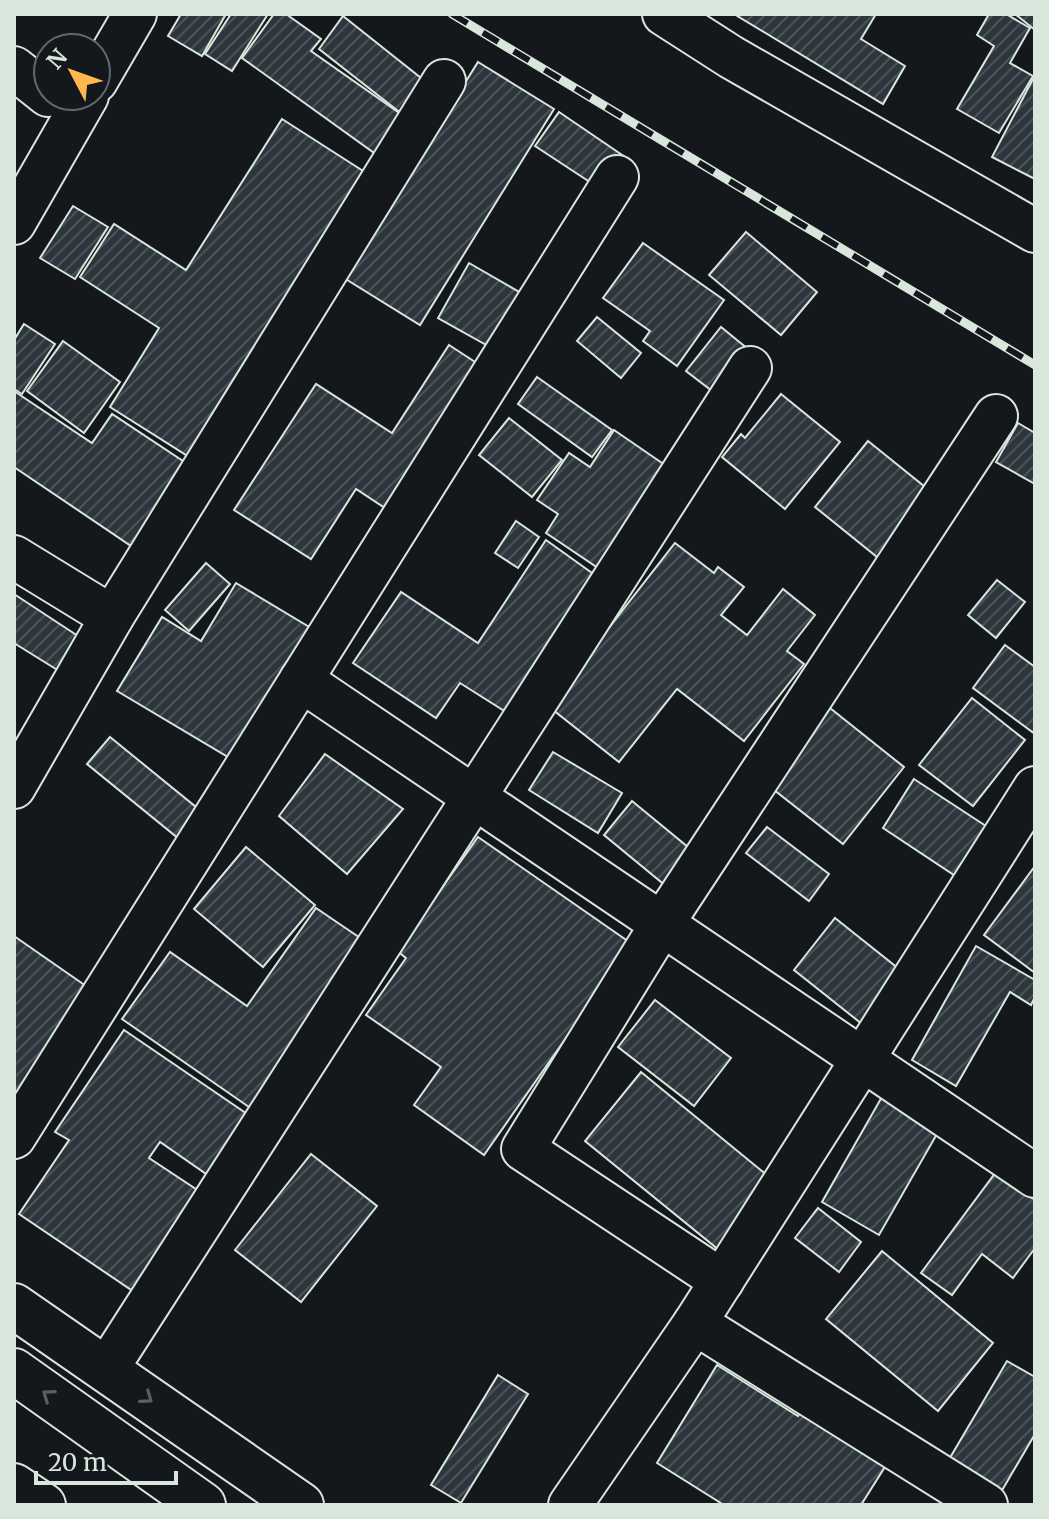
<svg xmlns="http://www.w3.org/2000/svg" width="1049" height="1519" font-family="Merriweather,serif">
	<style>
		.building { fill: url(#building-hatch); stroke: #d8e6dc; stroke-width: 2 }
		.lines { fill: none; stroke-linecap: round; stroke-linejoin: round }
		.minor-casing { stroke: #d8e6dc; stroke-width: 46 }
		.trunk-casing { stroke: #d8e6dc; stroke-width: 48 }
		.minor { stroke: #14181c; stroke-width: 42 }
		.trunk { stroke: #14181c; stroke-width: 44 }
		.rail-casing { stroke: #d8e6dc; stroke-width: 9 }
		.rail { stroke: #14181c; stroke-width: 6; stroke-dasharray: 18; stroke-linecap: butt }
		.oneway { stroke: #59605f }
	</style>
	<defs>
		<pattern id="building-hatch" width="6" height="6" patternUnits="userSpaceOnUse" patternTransform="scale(2)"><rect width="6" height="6" fill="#2c363c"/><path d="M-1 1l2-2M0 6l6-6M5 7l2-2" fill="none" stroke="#4a5358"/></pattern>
	</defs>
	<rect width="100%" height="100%" fill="#14181c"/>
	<g class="building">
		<path d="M181,14H226L202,56L168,36Z"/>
		<path d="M231,14H268L232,71L205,54Z"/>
		<path d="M274,14H286L321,39L311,51L405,117L377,155L242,58Z"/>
		<path d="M734,14H876L861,39L905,66L883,104Z"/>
		<path d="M989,14H1006L1030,28L1010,63L1033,76L999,133L957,109L994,46L977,35Z"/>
		<path d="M1015,14H1035V30Z"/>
		<path d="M343,16L426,82L402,114L319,49Z"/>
		<path d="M478,62L554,109L420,325L344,278Z"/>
		<path d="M1035,75V179L992,157Z"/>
		<path d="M559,112L628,159L605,192L535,146Z"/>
		<path d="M282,119L374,178L194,460L110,407L159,328L80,277L114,224L186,270Z"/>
		<path d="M73,206L108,227L75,279L40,258Z"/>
		<path d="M746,232L817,292L781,335L709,275Z"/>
		<path d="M643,243L724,300L677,366L643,341L650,331L603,298Z"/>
		<path d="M469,263L528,297L497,351L438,318Z"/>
		<path d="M597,317L641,353L621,378L577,341Z"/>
		<path d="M24,324L55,344L22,394L14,389V340Z"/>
		<path d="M721,327L754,354L720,397L686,371Z"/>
		<path d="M63,341L120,382L84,433L27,391Z"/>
		<path d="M449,345L492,373L400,518L356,489L311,559L234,510L316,384L392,433Z"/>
		<path d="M537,377L612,430L592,457L518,404Z"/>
		<path d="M14,391L92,443L112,414L192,467L137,550L14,467Z"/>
		<path d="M781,394L840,442L785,509L722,457L741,434L745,438Z"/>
		<path d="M509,418L562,460L532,497L479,455Z"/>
		<path d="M1018,423L1035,433V484L996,462Z"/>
		<path d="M614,430L678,474L613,578L546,533L558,514L537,500L569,453L590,467Z"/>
		<path d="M868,441L935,495L882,561L815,507Z"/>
		<path d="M516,521L539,537L518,568L495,553Z"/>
		<path d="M546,540L606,583L517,719L460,683L436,718L353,663L401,592L478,643Z"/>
		<path d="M675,543L714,573L718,567L744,587L721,615L747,635L783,589L815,615L787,651L804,664L744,741L677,689L619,762L548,706Z"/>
		<path d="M206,563L230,584L189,631L165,610Z"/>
		<path d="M997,580L1025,602L996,638L968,615Z"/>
		<path d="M236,583L326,637L243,766L117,691L162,617L201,641Z"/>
		<path d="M14,594L81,638L59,671L14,643Z"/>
		<path d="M1005,645L1035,667V734L973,688Z"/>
		<path d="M972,698L1025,740L973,806L919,765Z"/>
		<path d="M830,708L904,767L843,844L769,786Z"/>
		<path d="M110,737L207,816L184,843L87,764Z"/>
		<path d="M553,752L622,793L598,833L529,790Z"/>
		<path d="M325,754L403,809L347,874L279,816Z"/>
		<path d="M914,779L989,828L957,877L883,828Z"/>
		<path d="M632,801L700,857L672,891L604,835Z"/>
		<path d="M767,827L829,874L809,901L746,853Z"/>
		<path d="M478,837L632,944L484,1155L414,1105L441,1067L366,1015L406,958L397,951Z"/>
		<path d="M246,847L315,905L263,967L194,909Z"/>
		<path d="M1035,866V973L984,935Z"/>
		<path d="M316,908L372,946L262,1116L122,1019L170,952L247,1006Z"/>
		<path d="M835,918L909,977L867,1028L794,970Z"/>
		<path d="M14,936L96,993L14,1127Z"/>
		<path d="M976,946L1035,980V997L1031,1005L1010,992L956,1086L912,1060Z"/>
		<path d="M655,1000L731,1058L694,1106L618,1047Z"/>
		<path d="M124,1030L253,1118L212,1178L160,1142L149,1158L211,1199L146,1300L19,1214L69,1140L55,1132Z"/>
		<path d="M641,1072L774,1181L719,1250L585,1141Z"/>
		<path d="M883,1095L941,1127L879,1235L822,1202Z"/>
		<path d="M311,1154L377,1206L301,1302L235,1250Z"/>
		<path d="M996,1172L1035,1200V1248L1013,1278L982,1254L952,1295L921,1273Z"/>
		<path d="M818,1208L861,1242L839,1272L795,1238Z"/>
		<path d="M882,1251L993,1343L938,1411L826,1319Z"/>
		<path d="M1007,1361L1035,1377V1434L997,1499L944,1468Z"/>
		<path d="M717,1365L798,1416L802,1409L888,1462L861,1505H724L657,1463Z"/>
		<path d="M498,1375L528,1394L461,1503L431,1485Z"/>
	</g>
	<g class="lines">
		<g class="minor-casing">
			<g id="minor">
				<path d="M664,14L731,57L1035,231"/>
				<path d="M14,68L48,95"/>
				<path d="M96,81L135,14"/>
				<path d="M14,223L87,96"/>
				<path d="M14,557L112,617"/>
				<path d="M301,680L1035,1176"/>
				<path d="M14,787L112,617L444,81"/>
				<path d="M14,1137L617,177"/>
				<path d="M722,1281L523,1149L662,924L996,416"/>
				<path d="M695,1323L986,1505"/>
				<path d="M106,1370L750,368"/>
				<path d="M14,1485L44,1505"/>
				<path d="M570,1505L695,1323L1035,788"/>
			</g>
		</g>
		<g class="trunk-casing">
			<g id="trunk">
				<path d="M14,1306L301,1505"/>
				<path d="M14,1371L203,1505"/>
			</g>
		</g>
		<use href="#minor" class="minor"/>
		<use href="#trunk" class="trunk"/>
		<g class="rail-casing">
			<path id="rail" d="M452,14L1035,365"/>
		</g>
		<use href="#rail" class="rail"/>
	</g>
	<defs><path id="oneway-chevron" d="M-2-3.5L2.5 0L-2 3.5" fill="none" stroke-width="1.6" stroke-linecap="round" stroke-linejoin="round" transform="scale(2)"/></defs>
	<g class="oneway">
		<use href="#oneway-chevron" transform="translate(48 1395) rotate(-145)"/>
		<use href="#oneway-chevron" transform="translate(147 1398) rotate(35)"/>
	</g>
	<rect width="1049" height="1519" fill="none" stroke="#d8e6dc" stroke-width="32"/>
	<g transform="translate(72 72) rotate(311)"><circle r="38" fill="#14181c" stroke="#626a69" stroke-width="2"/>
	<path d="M0-6L14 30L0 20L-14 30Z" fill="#ffb74d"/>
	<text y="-12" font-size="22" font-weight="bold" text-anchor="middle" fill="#d8e6dc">N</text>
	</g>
	<path d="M36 1471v12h140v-12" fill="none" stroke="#d8e6dc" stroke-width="4"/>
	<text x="48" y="1471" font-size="24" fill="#d8e6dc" stroke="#14181c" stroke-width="6" paint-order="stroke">20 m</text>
</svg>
